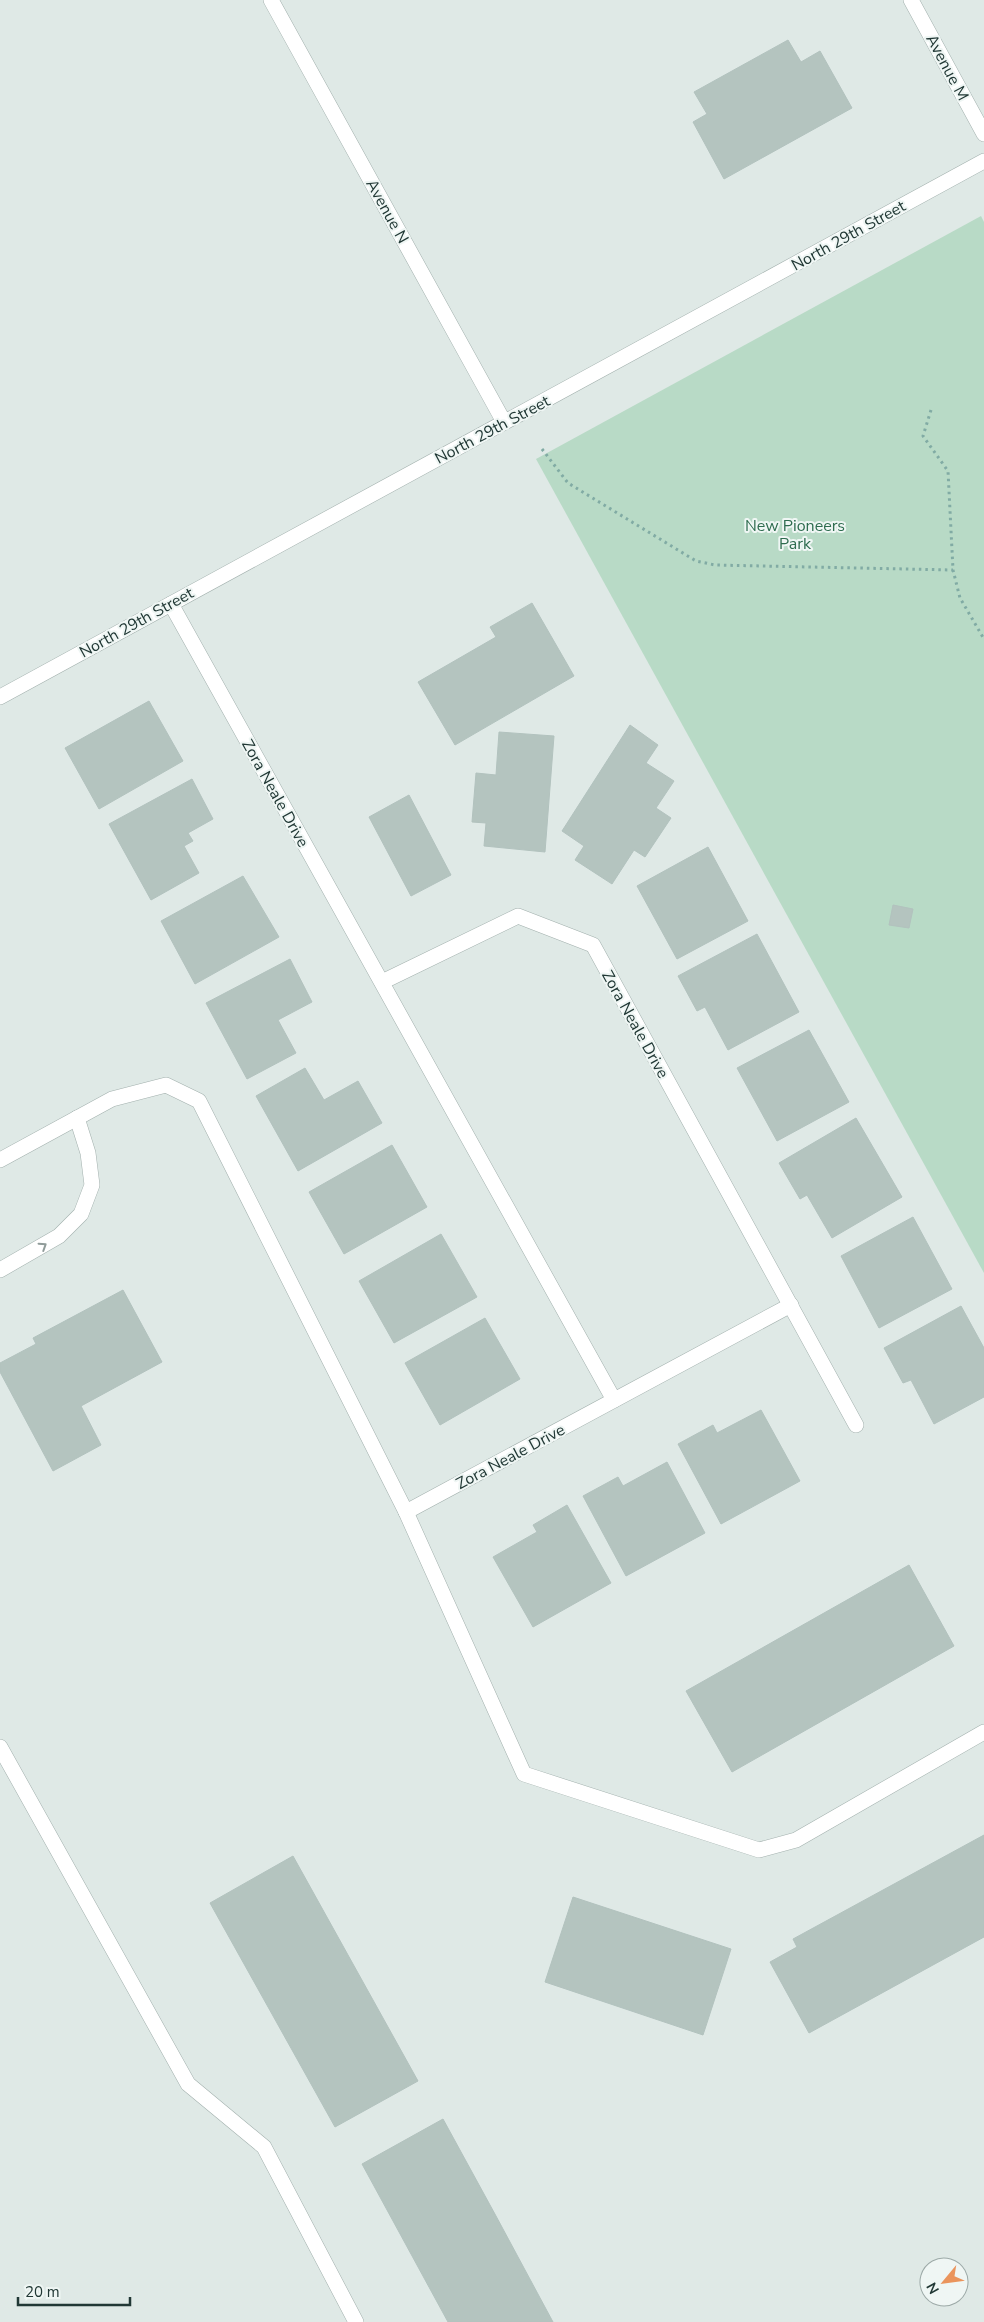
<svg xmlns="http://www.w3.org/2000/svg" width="984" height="2322" font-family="'Nunito Sans',sans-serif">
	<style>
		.green { fill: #b8dac6 }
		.building { fill: #b4c4bf; stroke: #b2c2be }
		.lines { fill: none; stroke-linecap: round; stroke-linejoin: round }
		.minor-casing { stroke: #a2b0ad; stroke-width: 16 }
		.path { stroke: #81aba4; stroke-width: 3; stroke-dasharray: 2.5 4; stroke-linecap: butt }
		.minor { stroke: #fff; stroke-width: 15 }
		.oneway { stroke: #909c9a }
		.labels { text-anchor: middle; stroke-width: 4; stroke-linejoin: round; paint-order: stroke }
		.street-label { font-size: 16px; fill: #213835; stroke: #eff6f4 }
		.park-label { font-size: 16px; fill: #2e6c4f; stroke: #eff6f4 }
	</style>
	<rect width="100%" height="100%" fill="#dfe9e6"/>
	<path class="green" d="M981,216L984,222V1273L536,459Z"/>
	<g class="building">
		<path d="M788,40L801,62L820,51L852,108L724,179L693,122L707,114L694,92Z"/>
		<path d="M532,603L574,676L455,745L418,682L496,637L490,627Z"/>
		<path d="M149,701L183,761L99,809L65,748Z"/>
		<path d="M630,725L658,745L646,763L674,781L656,808L671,818L645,857L634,850L612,884L575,860L584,846L562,831Z"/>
		<path d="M499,732L554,736L545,852L484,846L486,823L472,822L476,773L496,775Z"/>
		<path d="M192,779L213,819L188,833L193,841L184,846L199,873L151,900L109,824Z"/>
		<path d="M409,795L451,875L411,896L369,817Z"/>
		<path d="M708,847L748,921L677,959L637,886Z"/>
		<path d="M243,876L279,937L195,984L161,921Z"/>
		<path d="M893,905L913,909L909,928L889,925Z"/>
		<path d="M757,934L799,1012L728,1050L705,1007L697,1011L678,976Z"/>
		<path d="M290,959L312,1002L278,1020L296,1053L247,1079L206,1003Z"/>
		<path d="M809,1030L849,1102L777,1141L737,1068Z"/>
		<path d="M305,1068L324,1100L358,1081L382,1123L298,1171L256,1096Z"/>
		<path d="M856,1118L902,1197L832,1238L807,1195L800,1199L779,1163Z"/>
		<path d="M392,1145L427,1207L344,1254L309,1192Z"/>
		<path d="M913,1217L952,1289L879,1328L841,1256Z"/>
		<path d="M441,1234L477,1297L394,1343L359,1281Z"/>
		<path d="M123,1290L162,1362L81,1406L101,1445L53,1471L0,1372V1363L36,1344L33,1338Z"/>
		<path d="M961,1306L984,1348V1397L934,1424L911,1380L903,1383L884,1348Z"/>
		<path d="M485,1318L520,1379L440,1425L405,1363Z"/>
		<path d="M761,1410L800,1481L721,1524L678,1444L713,1425L717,1433Z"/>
		<path d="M667,1462L705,1533L626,1576L583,1496L618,1477L623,1486Z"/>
		<path d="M567,1505L611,1583L533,1627L493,1557L537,1532L533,1525Z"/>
		<path d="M909,1565L954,1646L732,1772L686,1691Z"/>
		<path d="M984,1835V1937L809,2033L770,1962L797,1947L793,1939Z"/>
		<path d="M293,1856L418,2081L335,2127L210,1903Z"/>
		<path d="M573,1897L731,1949L703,2035L545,1982Z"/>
		<path d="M443,2119L496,2216L553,2322H448L362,2164Z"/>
	</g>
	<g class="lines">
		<g class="minor-casing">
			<g id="minor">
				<path d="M271,0L504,422"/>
				<path d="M911,0L984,134"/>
				<path d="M171,604L614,1400"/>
				<path d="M0,697L984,161"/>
				<path d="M382,982L518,916L593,945L856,1425"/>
				<path d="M0,1160L112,1099L166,1085L199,1101L406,1512L524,1774L759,1850L796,1840L984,1732"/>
				<path d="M0,1270L59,1236L81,1214L92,1185L88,1153L77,1118"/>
				<path d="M406,1512L791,1305"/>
				<path d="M0,1747L188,2084L264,2147L356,2322"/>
			</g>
		</g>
		<g class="path">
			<path d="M931,410L923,436L948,471L953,570L960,598L984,639"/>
			<path d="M542,449L568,483L696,561L715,565L953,570"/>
		</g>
		<use href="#minor" class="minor"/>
	</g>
	<defs><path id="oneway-chevron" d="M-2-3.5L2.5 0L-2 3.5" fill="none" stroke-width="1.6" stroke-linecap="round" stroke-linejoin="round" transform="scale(1.25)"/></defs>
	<use class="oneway" href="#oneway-chevron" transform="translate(43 1246) rotate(-33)"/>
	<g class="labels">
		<g class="street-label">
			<text transform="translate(948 67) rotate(62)" y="6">Avenue M</text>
			<text transform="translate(388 211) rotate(61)" y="6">Avenue N</text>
			<text transform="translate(848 235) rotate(-29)" y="6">North 29th Street</text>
			<text transform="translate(492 429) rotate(-28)" y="6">North 29th Street</text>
			<text transform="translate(136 622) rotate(-29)" y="6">North 29th Street</text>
			<text transform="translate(276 793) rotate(61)" y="6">Zora Neale Drive</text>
			<text transform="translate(636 1024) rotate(61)" y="6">Zora Neale Drive</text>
			<text transform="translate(510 1456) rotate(-28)" y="6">Zora Neale Drive</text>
		</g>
		<g class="park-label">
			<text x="795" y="531">New Pioneers<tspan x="795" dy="18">Park</tspan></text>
		</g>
	</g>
	<g transform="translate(944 2282) rotate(241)"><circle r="24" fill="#eff6f4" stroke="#9daaa8"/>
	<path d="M0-4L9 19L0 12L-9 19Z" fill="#ea945c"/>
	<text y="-8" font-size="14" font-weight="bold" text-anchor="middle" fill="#213835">N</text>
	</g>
	<path d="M18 2297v8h112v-8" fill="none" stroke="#213835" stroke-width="2.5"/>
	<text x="25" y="2297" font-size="15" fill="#213835" stroke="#eff6f4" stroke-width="4" paint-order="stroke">20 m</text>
</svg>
